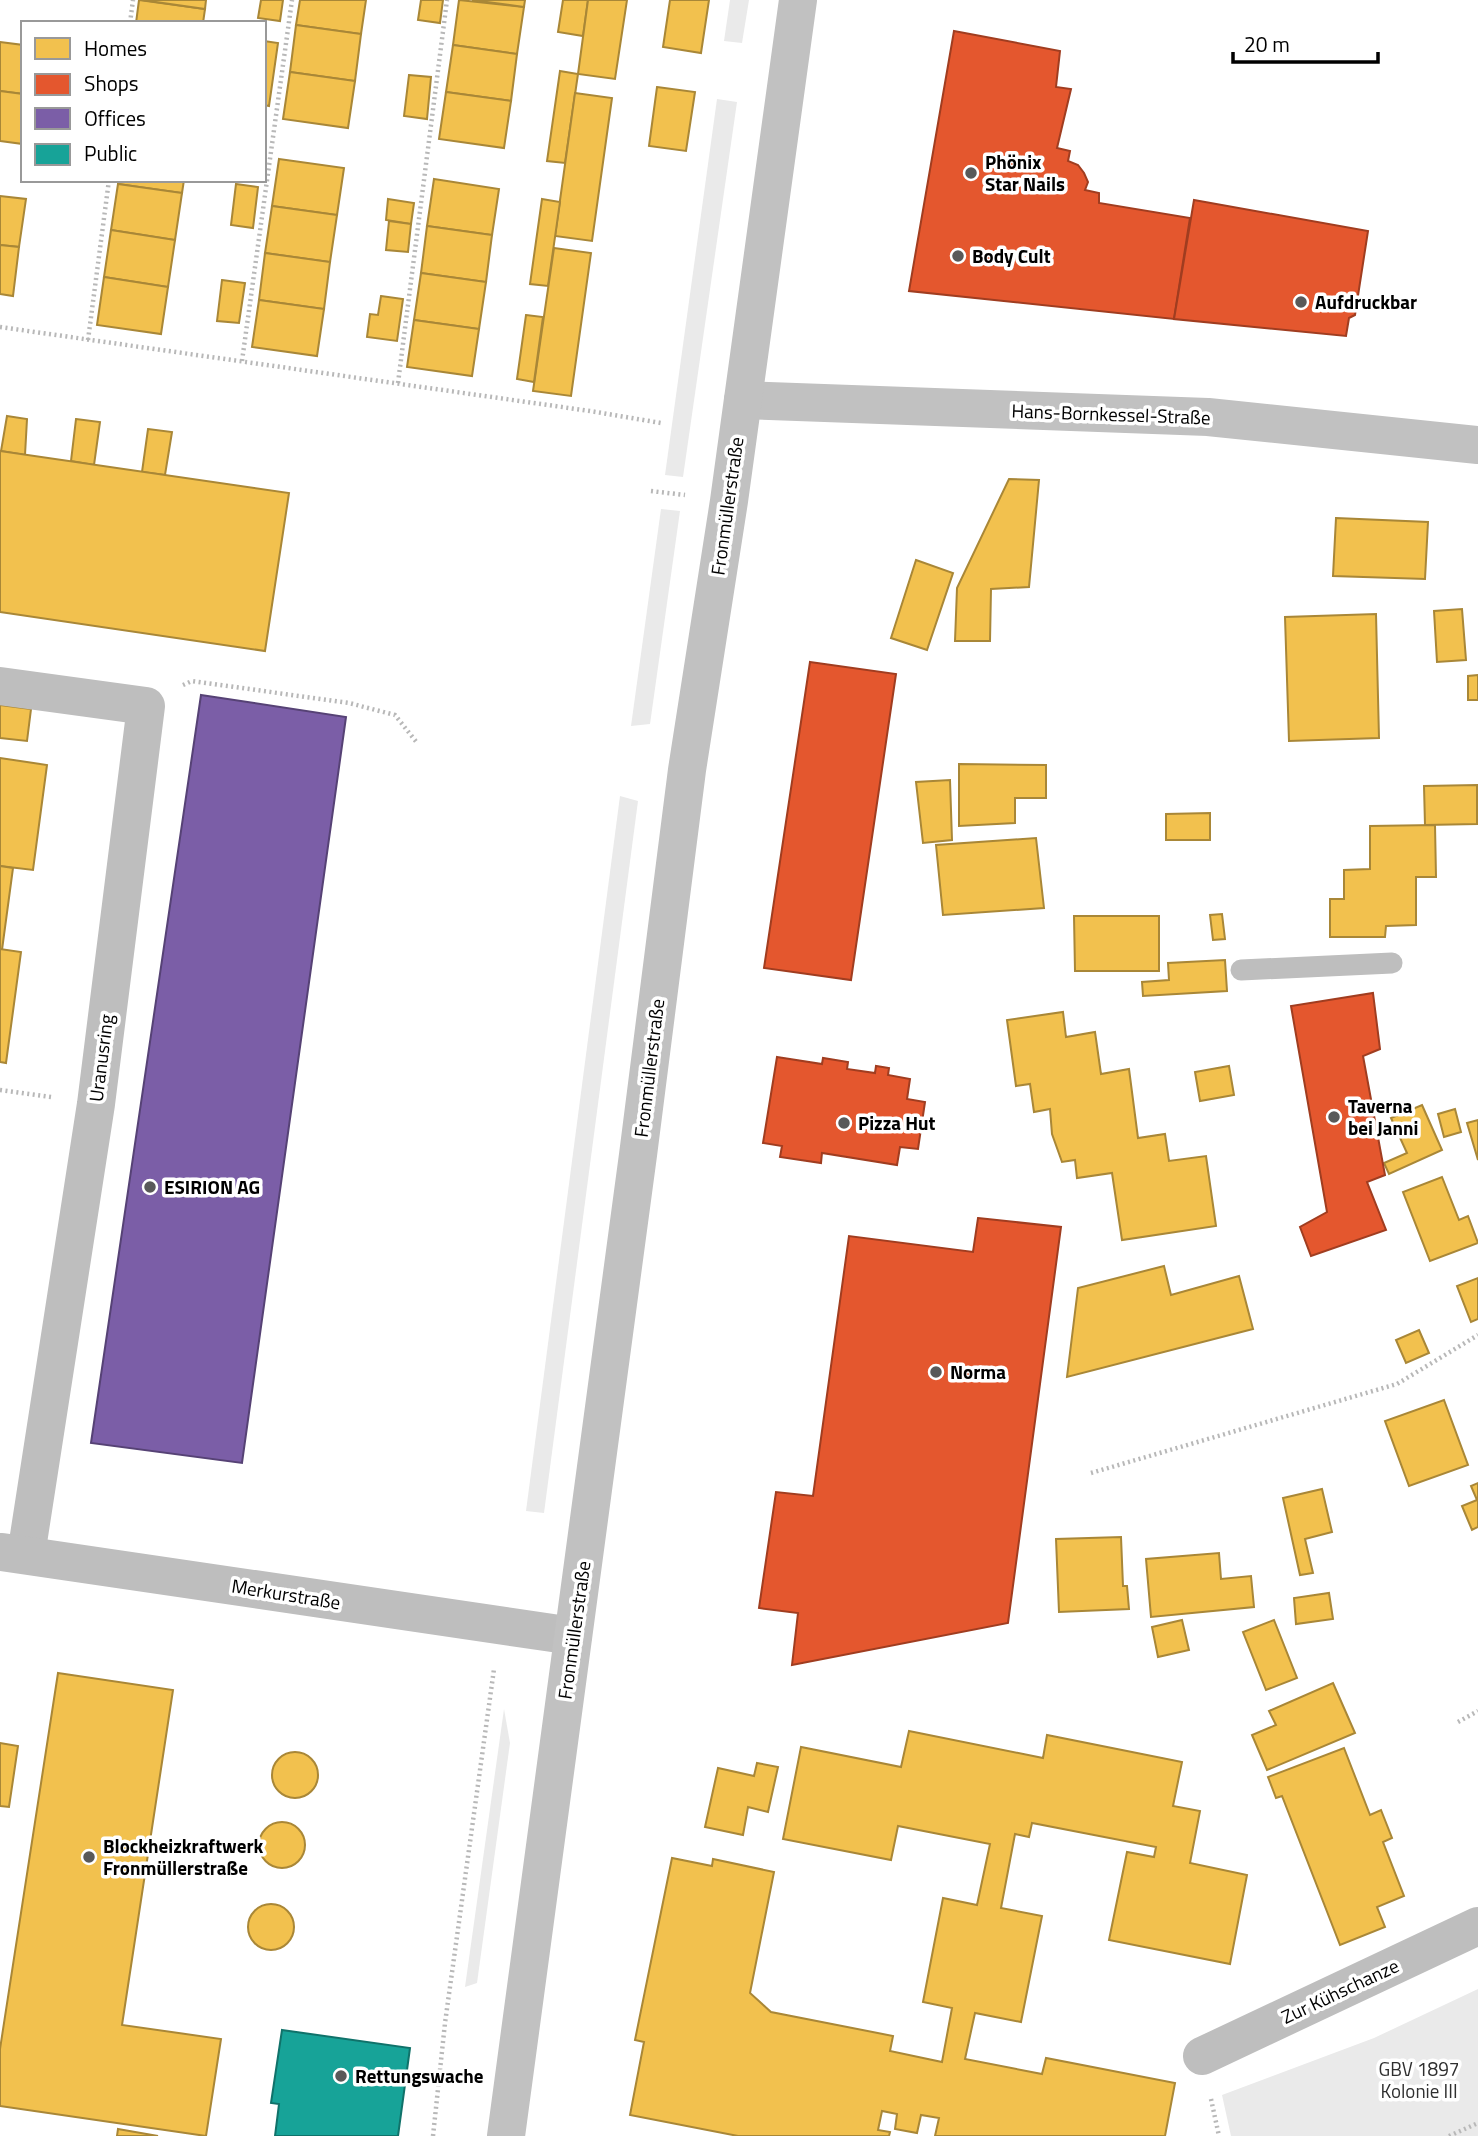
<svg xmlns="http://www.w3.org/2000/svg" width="1478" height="2136" font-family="'Titillium Web',sans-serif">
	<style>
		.green { fill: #eaeaea }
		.homes { fill: #f2c14e; stroke: #a98737; stroke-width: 2 }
		.shops { fill: #e4572e; stroke: #a03d20; stroke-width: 2 }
		.offices { fill: #7b5ea7; stroke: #564275; stroke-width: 2 }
		.public { fill: #17a398; stroke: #10726a; stroke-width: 2 }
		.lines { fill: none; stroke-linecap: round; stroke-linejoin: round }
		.path { stroke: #b8b8b8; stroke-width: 4.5; stroke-dasharray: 2 3.5; stroke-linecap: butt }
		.lane { stroke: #bebebe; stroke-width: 21 }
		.street { stroke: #bebebe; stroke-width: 38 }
		.secondary { stroke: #c1c1c1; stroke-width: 38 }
		.poi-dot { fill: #595959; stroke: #fff; stroke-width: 2.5 }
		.labels { text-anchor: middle; stroke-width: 7; stroke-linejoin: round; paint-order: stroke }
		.poi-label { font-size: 19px; font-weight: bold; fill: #000; stroke: #fff; text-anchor: start }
		.street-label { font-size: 19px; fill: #000; stroke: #fff }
		.park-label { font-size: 19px; fill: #2f2f2f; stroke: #fff }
	</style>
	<rect width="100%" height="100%" fill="#fff"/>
	<g class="green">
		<path d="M730,0H749L742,43L724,41Z"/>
		<path d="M717,99L737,102L683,477L665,475Z"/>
		<path d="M661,509L680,511L650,724L631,726Z"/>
		<path d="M620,796L638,801L544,1513L526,1511Z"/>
		<path d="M504,1709L510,1743L477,1983L465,1987Z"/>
		<path d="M1478,1989V2136H1231L1222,2095L1374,2038Z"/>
	</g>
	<g class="homes">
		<path d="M139,0L205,9L203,23H136Z"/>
		<path d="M142,0H206L205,9Z"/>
		<path d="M261,0H283L280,21L258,18Z"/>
		<path d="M300,0H366L361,34L296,25Z"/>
		<path d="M421,0H443L440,23L418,20Z"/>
		<path d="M459,0L524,7L517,54L453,45Z"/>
		<path d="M472,0H525L524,7Z"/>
		<path d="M563,0H588L583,36L558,32Z"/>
		<path d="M588,0H627L615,79L578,74Z"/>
		<path d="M670,0H709L701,53L663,47Z"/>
		<path d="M296,25L361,34L355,81L290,72Z"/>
		<path d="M264,41L278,43L269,106L264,105Z"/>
		<path d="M0,42L23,45V94L0,91Z"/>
		<path d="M453,45L517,54L511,101L446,92Z"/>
		<path d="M560,71L578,74L565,163L547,161Z"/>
		<path d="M290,72L355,81L348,128L283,119Z"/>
		<path d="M409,75L431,77L427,119L404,116Z"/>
		<path d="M657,87L695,92L686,151L649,146Z"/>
		<path d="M0,91L23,94V144L0,141Z"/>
		<path d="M446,92L511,101L504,148L439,139Z"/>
		<path d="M575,93L612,98L592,241L555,236Z"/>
		<path d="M279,159L344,168L337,215L272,206Z"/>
		<path d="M434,179L499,189L492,235L427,226Z"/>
		<path d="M118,180H184L182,193L118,184Z"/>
		<path d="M118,184L182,193L175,240L111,230Z"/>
		<path d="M236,184L258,187L253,228L231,225Z"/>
		<path d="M0,196L26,199L19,247L0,245Z"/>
		<path d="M388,199L414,203L411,224L386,220Z"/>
		<path d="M542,199L560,202L548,286L530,284Z"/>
		<path d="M272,206L337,215L330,262L265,253Z"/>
		<path d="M389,221L411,224L408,252L386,250Z"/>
		<path d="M427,226L492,235L486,282L421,273Z"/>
		<path d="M111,230L175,240L168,287L104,277Z"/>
		<path d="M0,245L19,247L13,296L0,294Z"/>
		<path d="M554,248L591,253L571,396L533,391Z"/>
		<path d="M265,253L330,262L324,309L259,300Z"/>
		<path d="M421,273L486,282L479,329L414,320Z"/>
		<path d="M104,277L168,287L161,334L97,325Z"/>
		<path d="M222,280L245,283L239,323L217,321Z"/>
		<path d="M381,296L403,299L397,341L367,337L370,314L378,315Z"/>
		<path d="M259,300L324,309L317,356L252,347Z"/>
		<path d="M526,315L543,317L534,382L517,379Z"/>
		<path d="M414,320L479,329L472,376L407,367Z"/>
		<path d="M7,416L27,419L25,455L1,451Z"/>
		<path d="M76,419L100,422L94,465L71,461Z"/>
		<path d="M148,429L172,432L165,475L142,472Z"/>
		<path d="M0,451L289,493L265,651L0,612Z"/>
		<path d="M1009,479L1039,480L1029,587L991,589L990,641H955L957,588Z"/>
		<path d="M1336,518L1428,522L1425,579L1333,576Z"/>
		<path d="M916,560L953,573L927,650L891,638Z"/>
		<path d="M1462,609L1466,660L1437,662L1434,611Z"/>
		<path d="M1376,614L1379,738L1289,741L1285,617Z"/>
		<path d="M1478,675V700H1468V676Z"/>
		<path d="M0,705L31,709L27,741L0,738Z"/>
		<path d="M0,758L47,765L33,870L0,866Z"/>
		<path d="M959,764L1046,765V798H1015V823L959,826Z"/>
		<path d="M950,780L952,840L923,843L916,782Z"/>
		<path d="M1477,785V824L1425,825L1424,786Z"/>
		<path d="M1210,813V840H1166V814Z"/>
		<path d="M1435,825L1436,877H1416V925L1386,926L1385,937H1330V899H1344V870L1370,869V826Z"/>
		<path d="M1036,838L1044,908L943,915L936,845Z"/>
		<path d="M0,866L13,868L2,950L0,949Z"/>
		<path d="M1222,914L1225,939L1213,940L1210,915Z"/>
		<path d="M1074,916H1159V971H1075Z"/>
		<path d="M0,949L21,952L6,1063L0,1062Z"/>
		<path d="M1225,960L1227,991L1143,996L1142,982L1169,980L1168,963Z"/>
		<path d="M1063,1012L1066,1037L1095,1032L1101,1074L1129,1069L1138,1138L1165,1134L1169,1161L1206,1156L1216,1226L1122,1240L1112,1173L1077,1178L1075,1160L1062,1162L1052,1134L1050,1109L1034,1112L1030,1084L1016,1086L1007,1020Z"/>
		<path d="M1229,1066L1234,1095L1200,1101L1195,1072Z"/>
		<path d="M1422,1105L1442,1150L1389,1174L1384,1163L1407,1153L1391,1118Z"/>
		<path d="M1455,1109L1461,1132L1444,1137L1438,1114Z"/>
		<path d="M1478,1120V1160L1467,1123Z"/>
		<path d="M1442,1177L1459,1220L1468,1216L1478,1243L1430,1261L1403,1192Z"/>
		<path d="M1164,1266L1171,1295L1239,1276L1253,1329L1067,1377L1078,1288Z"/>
		<path d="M1478,1278V1319L1471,1322L1457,1286Z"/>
		<path d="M1419,1330L1429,1353L1406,1363L1396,1340Z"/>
		<path d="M1444,1400L1468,1465L1409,1486L1385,1421Z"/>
		<path d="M1478,1483V1527L1472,1530L1462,1506L1477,1500L1471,1486Z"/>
		<path d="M1322,1489L1332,1532L1305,1539L1313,1573L1300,1575L1283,1498Z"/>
		<path d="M1121,1537L1123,1586H1127L1129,1609L1059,1612L1056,1539Z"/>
		<path d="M1219,1553L1221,1579L1251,1576L1254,1607L1151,1617L1146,1559Z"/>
		<path d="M1329,1593L1333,1619L1296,1624L1294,1598Z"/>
		<path d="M1182,1620L1189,1650L1158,1657L1152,1627Z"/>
		<path d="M1274,1620L1297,1678L1266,1690L1243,1632Z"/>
		<path d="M58,1673L173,1690L122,2025L221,2039L206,2136L0,2106V2049Z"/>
		<path d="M1333,1683L1355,1733L1267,1770L1252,1735L1276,1725L1269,1711Z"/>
		<path d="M909,1731L1043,1758L1047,1735L1182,1762L1173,1806L1200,1811L1190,1863L1247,1875L1230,1964L1109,1940L1127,1852L1154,1857L1156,1847L1032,1823L1029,1837L1015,1834L1001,1908L1042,1916L1021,2022L975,2013L965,2059L1042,2074L1046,2058L1175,2083L1165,2136H935L939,2118L921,2115L917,2133L895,2129L897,2114L882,2111L878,2130L890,2132L889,2136H738L630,2115L644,2042L635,2040L672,1858L712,1866L713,1859L774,1872L750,1993L771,2012L893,2036L890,2051L942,2062L952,2008L923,2002L943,1898L977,1905L990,1844L898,1826L891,1860L783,1839L801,1747L901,1767Z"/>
		<path d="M0,1743L18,1746L9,1807L0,1806Z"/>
		<path d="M1344,1748L1370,1815L1381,1810L1392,1838L1383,1842L1404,1896L1377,1907L1385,1927L1340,1945L1282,1796L1276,1798L1268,1777Z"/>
		<circle cx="295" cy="1775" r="23"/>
		<path d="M757,1763L778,1767L768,1812L748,1807L743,1835L705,1827L718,1768L754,1776Z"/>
		<circle cx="282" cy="1845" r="23"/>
		<circle cx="271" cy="1927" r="23"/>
		<path d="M118,2129L158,2136H117Z"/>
	</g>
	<g class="shops">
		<path d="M954,31L1060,51L1056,87L1071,89L1057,148L1070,151L1068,161L1078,165L1084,173L1088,182L1085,190L1099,193V203L1190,218L1174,319L909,291Z"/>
		<path d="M1194,200L1368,231L1355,315L1349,318L1346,336L1174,319Z"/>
		<path d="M810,662L896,674L851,980L764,968Z"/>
		<path d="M1373,993L1380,1049L1363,1056L1385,1175L1367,1182L1386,1230L1311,1256L1300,1227L1327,1212L1291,1006Z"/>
		<path d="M777,1057L822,1064L823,1058L848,1062L847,1069L875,1073L876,1066L889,1068L888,1075L910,1079L907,1099L925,1102L918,1149L900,1147L897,1165L822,1153L821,1163L780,1157L782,1146L763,1143Z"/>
		<path d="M978,1218L1061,1227L1008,1623L792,1665L798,1613L759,1608L776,1492L813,1496L849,1236L973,1252Z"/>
	</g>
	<path class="offices" d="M201,695L346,717L242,1463L91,1443Z"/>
	<path class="public" d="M282,2030L410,2048L398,2136H275L279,2104L271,2103Z"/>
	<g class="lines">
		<g class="path">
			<path d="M130,23L133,0"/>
			<path d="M0,327L590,411L661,423"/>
			<path d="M88,340L109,180"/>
			<path d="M242,361L292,0"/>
			<path d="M398,383L447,0"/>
			<path d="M651,491L685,495"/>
			<path d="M183,685L192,681L349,703L395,715L418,744"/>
			<path d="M0,1090L51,1097"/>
			<path d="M1091,1473L1397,1384L1478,1335"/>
			<path d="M1458,1722L1478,1711"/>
			<path d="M1211,2099L1219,2136"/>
			<path d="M433,2136L445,2023L494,1669"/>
			<path d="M1449,2136L1478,2123"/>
		</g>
		<path class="lane" d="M1241,970L1392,963"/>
		<g class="street">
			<path d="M0,686L146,706L96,1104L26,1555"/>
			<path d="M2,1552L573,1636"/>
			<path d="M1202,2056L1478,1926"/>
		</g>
		<g class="secondary">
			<path d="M743,400L1208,417L1478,445"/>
			<path d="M506,2136L638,1155L687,770L729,501L798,0"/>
		</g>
	</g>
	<g class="poi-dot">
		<circle cx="971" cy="173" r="7"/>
		<circle cx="958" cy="256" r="7"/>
		<circle cx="1301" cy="302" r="7"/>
		<circle cx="1334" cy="1117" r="7"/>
		<circle cx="844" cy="1123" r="7"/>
		<circle cx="150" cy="1187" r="7"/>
		<circle cx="936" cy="1372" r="7"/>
		<circle cx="89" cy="1857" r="7"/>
		<circle cx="341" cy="2076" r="7"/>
	</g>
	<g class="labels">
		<g class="poi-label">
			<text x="985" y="169">Phönix<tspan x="985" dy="22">Star Nails</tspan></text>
			<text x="972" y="263">Body Cult</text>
			<text x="1315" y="309">Aufdruckbar</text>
			<text x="1348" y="1113">Taverna<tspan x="1348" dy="22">bei Janni</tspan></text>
			<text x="858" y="1130">Pizza Hut</text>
			<text x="164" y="1194">ESIRION AG</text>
			<text x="950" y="1379">Norma</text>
			<text x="103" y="1853">Blockheizkraftwerk<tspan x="103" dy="22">Fronmüllerstraße</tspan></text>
			<text x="355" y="2083">Rettungswache</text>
		</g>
		<g class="street-label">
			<text transform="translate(1111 414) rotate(2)" y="7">Hans-Bornkessel-Straße</text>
			<text transform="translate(727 506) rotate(-82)" y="7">Fronmüllerstraße</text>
			<text transform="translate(101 1058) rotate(-83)" y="7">Uranusring</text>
			<text transform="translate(649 1068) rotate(-83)" y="7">Fronmüllerstraße</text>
			<text transform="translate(286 1594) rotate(9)" y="7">Merkurstraße</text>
			<text transform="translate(574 1630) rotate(-82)" y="7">Fronmüllerstraße</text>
			<text transform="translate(1340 1991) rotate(-25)" y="7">Zur Kühschanze</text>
		</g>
		<g class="park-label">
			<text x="1419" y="2076">GBV 1897<tspan x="1419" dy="22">Kolonie III</tspan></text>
		</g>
	</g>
	<rect x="21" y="21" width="245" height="161" fill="#ffffff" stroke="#999999" stroke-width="2"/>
	<rect x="35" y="38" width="35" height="21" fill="#f2c14e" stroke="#999999" stroke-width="2"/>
	<text x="84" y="56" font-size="21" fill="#000000">Homes</text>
	<rect x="35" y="74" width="35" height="21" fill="#e4572e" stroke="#999999" stroke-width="2"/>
	<text x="84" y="91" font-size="21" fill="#000000">Shops</text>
	<rect x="35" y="108" width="35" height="21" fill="#7b5ea7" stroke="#999999" stroke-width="2"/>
	<text x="84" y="126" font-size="21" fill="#000000">Offices</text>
	<rect x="35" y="144" width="35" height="21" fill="#17a398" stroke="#999999" stroke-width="2"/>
	<text x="84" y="161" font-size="21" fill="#000000">Public</text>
	<path d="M1233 52v10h145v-10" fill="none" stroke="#000000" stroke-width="3.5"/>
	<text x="1244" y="52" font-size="21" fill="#000000" stroke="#ffffff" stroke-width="5" paint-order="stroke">20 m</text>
</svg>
